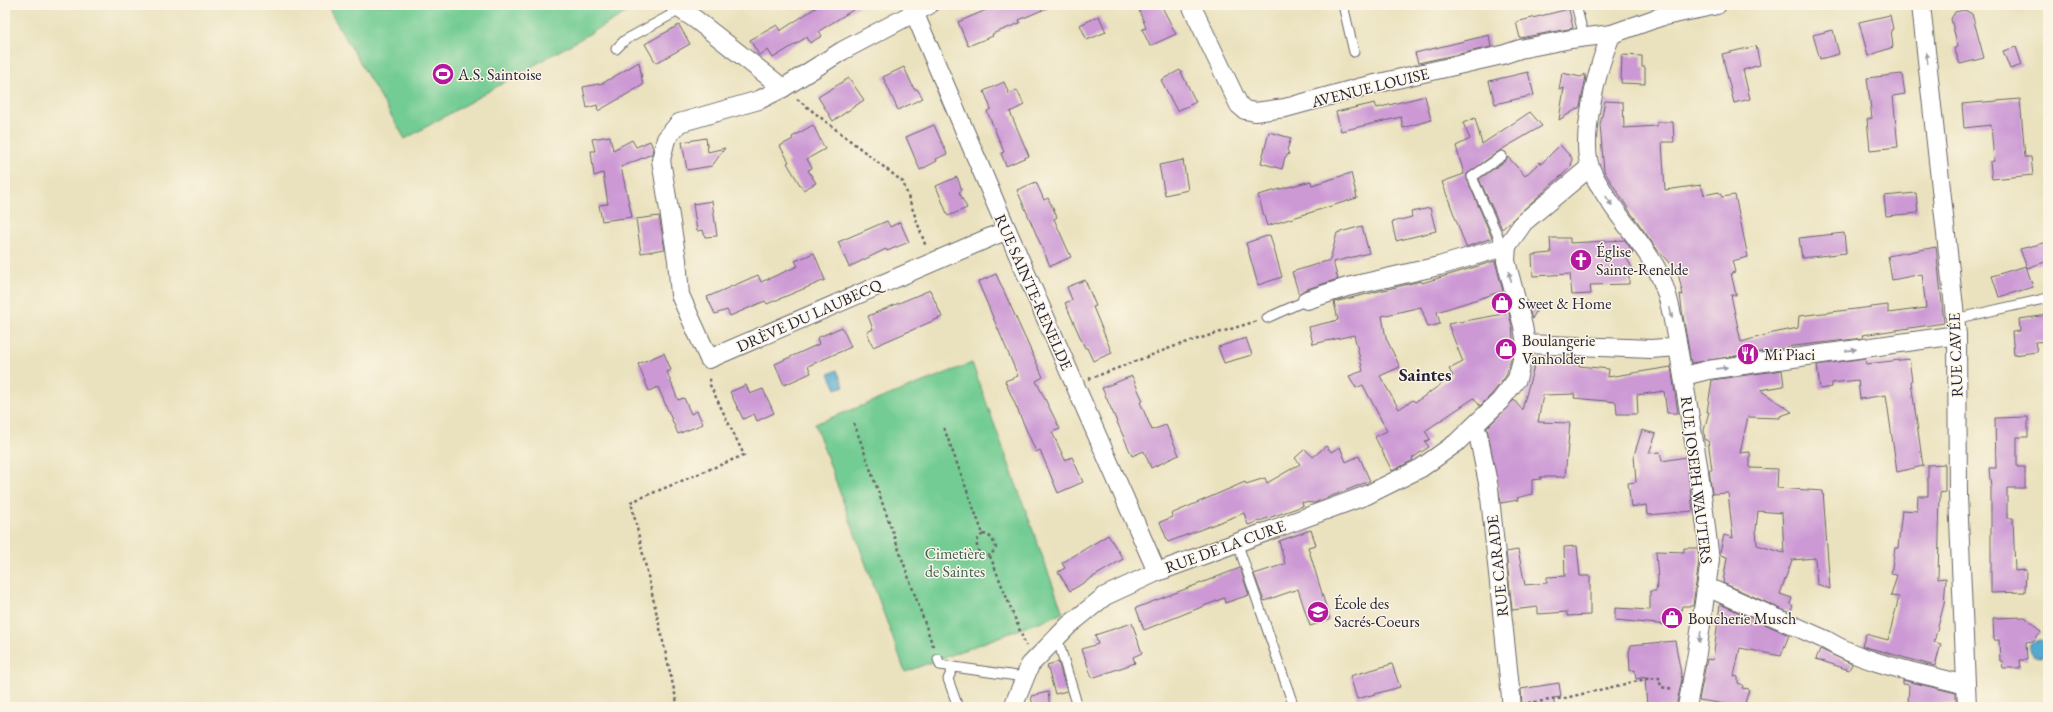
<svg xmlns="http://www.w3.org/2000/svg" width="2053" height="712" font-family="'EB Garamond',serif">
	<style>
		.green { fill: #72cc93; stroke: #4a7767 }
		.water { fill: #52a9cf; stroke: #3a6685 }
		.building { fill: #cc99d5; fill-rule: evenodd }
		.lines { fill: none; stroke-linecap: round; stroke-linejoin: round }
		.lane-casing { stroke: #686569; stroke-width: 11 }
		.street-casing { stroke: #686569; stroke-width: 20 }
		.path { stroke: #686569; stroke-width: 2.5; stroke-dasharray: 3 3; stroke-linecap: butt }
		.lane { stroke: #fff; stroke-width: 9 }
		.street { stroke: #fff; stroke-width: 18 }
		.oneway { fill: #9c9ca7 }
		.labels { text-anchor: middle; stroke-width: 3; stroke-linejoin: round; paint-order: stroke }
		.poi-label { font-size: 16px; fill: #22223b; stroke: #fcf5e5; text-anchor: start }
		.street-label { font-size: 16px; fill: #22223b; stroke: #fcf5e5 }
		.park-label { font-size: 16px; fill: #3e5e5a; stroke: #fcf5e5 }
		.quarter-label { font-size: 18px; font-weight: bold; fill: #22223b; stroke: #fcf5e5 }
	</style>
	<rect width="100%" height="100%" fill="#fcf5e5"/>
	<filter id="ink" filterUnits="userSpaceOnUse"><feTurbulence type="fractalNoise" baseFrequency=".025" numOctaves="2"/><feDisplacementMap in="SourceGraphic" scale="8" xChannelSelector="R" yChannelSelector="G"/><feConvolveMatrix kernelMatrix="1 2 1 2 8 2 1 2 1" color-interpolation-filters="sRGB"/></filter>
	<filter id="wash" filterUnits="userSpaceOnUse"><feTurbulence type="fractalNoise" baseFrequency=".012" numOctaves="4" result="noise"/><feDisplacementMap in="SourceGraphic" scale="16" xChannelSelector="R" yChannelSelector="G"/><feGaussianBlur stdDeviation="0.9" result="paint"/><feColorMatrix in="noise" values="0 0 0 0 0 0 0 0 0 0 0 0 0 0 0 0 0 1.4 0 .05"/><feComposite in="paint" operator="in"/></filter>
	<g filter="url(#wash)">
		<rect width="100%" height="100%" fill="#eae2be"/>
		<g class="green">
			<path d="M338,5H637L638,6L405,139L329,10Z"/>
			<path d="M972,363L1063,613L905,672L815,424Z"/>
		</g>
		<g class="water">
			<path d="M837,370L844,386L836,389L829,374Z"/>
			<circle cx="2039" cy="649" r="9"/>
		</g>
		<g id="blocks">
			<g class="building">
				<path d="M820,5H861L819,31L822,36L810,43L807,37L773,58L768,50L759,55L750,40L777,25L780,31Z"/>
				<path d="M998,5H1054L1019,20L1020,23L992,34L993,36L968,46L958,22Z"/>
				<path d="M1137,5H1161L1176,34L1150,46L1142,29L1146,28Z"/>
				<path d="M1569,9L1573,28L1520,38L1516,22Z"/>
				<path d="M1965,10L1972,14L1984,58L1960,64L1954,48L1958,47L1951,19L1955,12Z"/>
				<path d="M1890,15L1893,29L1891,30L1893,47L1868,56L1859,22Z"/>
				<path d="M1099,16L1106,32L1087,40L1080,25Z"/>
				<path d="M679,25L690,44L656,63L645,44Z"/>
				<path d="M1833,30L1839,54L1820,59L1813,35Z"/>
				<path d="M1489,35L1491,47L1418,63L1415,53Z"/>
				<path d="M1756,46L1760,65L1743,70L1750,99L1734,103L1722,54Z"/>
				<path d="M2016,47L2022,65L2010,69L2003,51Z"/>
				<path d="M1622,55L1642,56V67H1645V84L1621,83Z"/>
				<path d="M639,62L643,85L598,111L597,105L587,108L583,87L603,83Z"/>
				<path d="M904,67L914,89H917L923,98L898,110L883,77Z"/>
				<path d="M1180,70L1196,102L1177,111L1161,80Z"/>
				<path d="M1528,72L1534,95L1495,104L1489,81Z"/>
				<path d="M1562,73L1581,77L1585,74V77H1586L1580,107L1559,120L1564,88L1559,90Z"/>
				<path d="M1902,74L1905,94L1893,96L1898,147L1870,150L1867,119L1872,118L1867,78Z"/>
				<path d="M849,78L864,100L833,121L818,97Z"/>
				<path d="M1004,82L1009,94L1017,90L1024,105L1010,112L1029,156L1006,166L1001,153L1004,152L987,111L991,109L984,91Z"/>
				<path d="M1425,96L1431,120L1403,128L1401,117L1341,131L1336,112L1375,103L1377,108Z"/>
				<path d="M2020,99L2025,157H2031L2033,175L1992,179L1990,162L1994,161L1991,125L1964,128L1962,104Z"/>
				<path d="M1605,101L1623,102L1624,128L1657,126V122H1673L1674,142H1662L1665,190L1701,185L1704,195L1719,192L1722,197L1735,195L1748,257L1732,261L1735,272L1731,273L1736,295H1731L1741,342L1773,333L1798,328L1799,316L1888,305V313L1926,308L1922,274L1892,280L1888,256L1936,247L1944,323L1862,335L1863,338L1786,347V348L1691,363L1682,310L1680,294L1683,295L1678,273L1656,248L1629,210L1604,171L1600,125Z"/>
				<path d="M1530,112L1542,126L1499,151L1467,174V179L1492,238L1466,247L1442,182L1464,174L1456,146L1470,139L1463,123L1475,118L1482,144Z"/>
				<path d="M813,125L825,149L807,159L812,168L808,170L816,183L803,190L787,163L789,162L780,146L793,139L792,137Z"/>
				<path d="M934,125L947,154L936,159L937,161L920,170L906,137Z"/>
				<path d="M1269,132L1291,138L1287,150L1289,154L1285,157L1282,169L1261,163Z"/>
				<path d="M610,136L613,150L632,140L636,147L650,141L653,148L652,154L621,167L632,217L602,221L599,205L608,204L603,173L594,176L591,151H595L592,139Z"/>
				<path d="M706,138L708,152L725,148L712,166L687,170L682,142Z"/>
				<path d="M1560,145L1572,158L1571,167L1502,229L1479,179L1505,161L1508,157L1525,176L1540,162L1541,164Z"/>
				<path d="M1183,160L1188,190L1165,195L1159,165Z"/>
				<path d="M1351,173L1357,198L1267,226L1258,195L1311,181L1312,185Z"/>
				<path d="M957,177L962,190L959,192L967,208L948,216L936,186Z"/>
				<path d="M1036,182L1044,200L1048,198L1057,217L1054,219L1071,257L1050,266L1017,190Z"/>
				<path d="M1916,193L1918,213L1886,216L1884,196Z"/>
				<path d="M712,201L717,236L705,237L703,230L697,231L693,204Z"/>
				<path d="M1430,208L1436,231L1396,241L1392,222L1412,217L1411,212Z"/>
				<path d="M659,216L665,249L641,253L636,219Z"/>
				<path d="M887,221L890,227L900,222L909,242L887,251L886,249L849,267L838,242Z"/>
				<path d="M1362,226L1369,253L1333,262L1338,279L1304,290L1299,294L1292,272L1330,260L1337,233Z"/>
				<path d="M1844,233L1846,253L1802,258L1799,238Z"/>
				<path d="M1270,235L1282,277L1258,285L1246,243Z"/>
				<path d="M1550,238H1570V243L1625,240L1633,252L1627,259L1633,269L1629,275V284L1590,285L1591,294L1572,295L1570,274L1533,276L1532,255L1551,253Z"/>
				<path d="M2048,242V261L2027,268L2020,249Z"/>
				<path d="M814,253L825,280L767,304L765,301L730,316L727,310L715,314L707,297L758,275L761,282L798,266L795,261Z"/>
				<path d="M1495,261L1503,291L1437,312L1440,324L1428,327L1421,307L1382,316L1386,338L1400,367L1380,376L1399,409L1413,400L1415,402L1420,399L1453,376L1449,369L1463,362L1448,324L1509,313L1512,327L1514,349L1506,376L1492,394L1480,406L1474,398L1425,431L1430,439L1425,442L1429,447L1412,458L1413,460L1392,471L1375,437L1387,431L1363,385L1356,388L1349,376L1363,371L1354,335L1313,344L1309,327L1338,320L1334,302L1421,281L1422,283Z"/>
				<path d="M2026,266L2033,287L1999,297L1992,276Z"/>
				<path d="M996,274L1043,377L1036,381L1060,429L1052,432L1065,460L1072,457L1083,482L1058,493L1040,450L1036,452L1005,381L1018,376L978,282Z"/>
				<path d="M1085,280L1096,306L1093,307L1112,353L1093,361L1087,348H1085L1065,303L1072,300L1067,287Z"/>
				<path d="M930,290L942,317L873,347L867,332L873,329L868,316Z"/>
				<path d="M1538,308L1532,319L1529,309Z"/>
				<path d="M2048,315V341L2035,342L2037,352L2014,355L2012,332L2020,331L2019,319Z"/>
				<path d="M842,327L851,347L808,366L811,373L784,385L775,364L819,344L817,338Z"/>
				<path d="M1246,338L1252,355L1224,363L1218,347Z"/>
				<path d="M664,353L671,370L667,372L678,400L684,398L691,414L697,411L703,424L678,434L658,387L649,391L638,364Z"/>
				<path d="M1580,357L1579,366L1609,369L1608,377L1671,367L1678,413H1667L1664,391L1637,395L1638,414H1617L1616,402L1574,398L1575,394L1543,395L1538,422L1570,423L1565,477H1540L1541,479L1532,480V494L1517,498L1518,500L1501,503L1487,428L1514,400L1522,410L1536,359Z"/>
				<path d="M1865,358L1866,364L1909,359L1912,381L1911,382L1923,466L1897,472L1886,395L1860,399L1858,380L1832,383V387L1820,389L1817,365Z"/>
				<path d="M1782,370L1784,386L1760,390L1792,412L1780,416V418L1748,417L1740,453L1750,452V468L1778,469L1777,488L1823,491L1830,589L1817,584L1815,558L1792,560L1780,594L1792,598L1790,604L1793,606L1790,613L1723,583L1727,557L1720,555V552L1724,535L1733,538L1728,493L1712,494L1709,470H1712L1708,440H1705L1704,430L1709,412H1707L1712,380ZM1758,511L1782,513L1784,553L1757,545L1756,529Z"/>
				<path d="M1132,376L1143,401L1140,402L1152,430L1166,425L1179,455L1151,468L1144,451L1132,456L1102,388Z"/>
				<path d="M746,385L750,394L763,389L774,413L757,421L754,414L743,419L730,392Z"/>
				<path d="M2028,417V437H2017V467H2025V488H2007V518H2013L2015,571L2026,570L2025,592L1991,593V489L1989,468H1996L1995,418Z"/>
				<path d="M1642,430L1656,434L1649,453L1660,452L1662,461L1686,457L1693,511L1647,515L1646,505L1631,507L1628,483L1636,482L1634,455Z"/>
				<path d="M1326,446L1331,452L1340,447L1346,462L1359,456L1370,481L1314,503L1302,502L1303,506L1248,525L1244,513L1168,542L1160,522L1173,517L1171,514L1245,482L1246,484L1265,478L1267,483L1300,464L1295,458L1305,449L1313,457Z"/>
				<path d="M1945,464V492L1940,493L1938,579L1946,578L1944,604L1934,642L1941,644L1935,666L1862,646L1866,634L1888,640L1899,597L1891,596L1897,575L1891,574L1895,548H1898L1902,510L1917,511L1918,496H1928V465Z"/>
				<path d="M1311,530L1316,545L1308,547L1330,620L1310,626L1298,589L1264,601L1254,574L1285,564L1279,541Z"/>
				<path d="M1108,535L1123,559L1070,591L1058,572L1065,568L1062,563Z"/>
				<path d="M1577,546L1580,576H1590V615L1567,616V612L1538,614V607L1512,610L1506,552L1518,550L1525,585L1547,583V577L1565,576L1564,547Z"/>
				<path d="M1684,548H1698L1699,561L1693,606H1682L1679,626L1615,620V608L1650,610V591H1656L1658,580L1656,551L1684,552Z"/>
				<path d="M1240,568L1249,595L1225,603L1224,598L1144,630L1136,608Z"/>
				<path d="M1720,604L1789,635L1781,656L1740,648L1734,676L1738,677V683L1743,685L1742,688L1749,689L1744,707L1699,700L1707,659L1713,660Z"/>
				<path d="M2025,617L2041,632L2033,641L2026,642L2027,660H2019L2020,668H2003L2002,661H2000L1999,640H1994L1993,618Z"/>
				<path d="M1132,623L1142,653L1133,657L1135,663L1092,678L1082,649L1098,644L1095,635Z"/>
				<path d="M1675,641L1682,679L1676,707H1647L1645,677L1636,679L1635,670L1630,671L1629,652L1631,645Z"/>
				<path d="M1820,649L1852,664L1849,670L1816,659Z"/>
				<path d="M1058,662L1067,691L1055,694L1047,665Z"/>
				<path d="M1392,664L1400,687L1357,699L1350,676Z"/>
				<path d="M1903,680L1956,693V704H1908L1909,685L1903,684Z"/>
				<path d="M1559,683L1561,697L1553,698L1555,707H1522L1521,689Z"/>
				<path d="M1048,692L1050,707H1033L1031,696Z"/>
			</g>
		</g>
	</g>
	<g filter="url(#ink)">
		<use href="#blocks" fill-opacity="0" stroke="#686569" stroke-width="1"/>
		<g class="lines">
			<g class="lane-casing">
				<g id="lane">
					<path d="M1343,5L1354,52"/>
					<path d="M1576,5L1584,37"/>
					<path d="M616,49L625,40L680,10"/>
					<path d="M1501,248L1498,236L1472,177L1502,156"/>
					<path d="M1267,318L1307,300"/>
					<path d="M1955,319L2048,298"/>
					<path d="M1237,542L1294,707"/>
					<path d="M1054,640L1059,644L1078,707"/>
					<path d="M938,659L940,665L1024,677"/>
					<path d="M953,668L948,679L958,707"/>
				</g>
			</g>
			<g class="street-casing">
				<g id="street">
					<path d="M674,5L695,19L783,88"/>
					<path d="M929,5L842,51L783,88L759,100L679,123L666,139L661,160L677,260L680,295L709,359L1007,230"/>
					<path d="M1191,5L1239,105L1245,110L1255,112L1285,108L1362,87L1502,55L1520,49L1571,39L1612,34L1660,17L1717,5"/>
					<path d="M1921,5L1957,335L1958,496L1967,707"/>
					<path d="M914,12L1007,230L1157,572"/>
					<path d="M1590,167L1524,222L1507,246L1506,261L1523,326L1526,344L1651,349L1678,347C1673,320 1669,291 1655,266C1639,238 1616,215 1600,186C1596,181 1593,174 1590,167C1580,137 1598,63 1612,34"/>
					<path d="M1307,300L1347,287L1439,266L1507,246"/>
					<path d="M1678,347L1699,471L1710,560L1697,653L1687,707"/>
					<path d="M1684,376L1708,370L1957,335"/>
					<path d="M1473,427L1478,434L1489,488L1512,707"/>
					<path d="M1707,587L1826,640C1865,664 1921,673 1966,685"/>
					<path d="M1013,707L1030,665L1069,625L1105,596L1157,572L1367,495L1421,468L1456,443L1500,401L1517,379L1526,344"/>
				</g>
			</g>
			<g class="path">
				<path d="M797,99L903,182L926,247"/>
				<path d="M1089,379L1178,345L1257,321"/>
				<path d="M854,423L934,649"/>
				<path d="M944,428L983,534"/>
				<path d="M983,534C991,535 993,540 996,548L990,556L979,553C976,544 975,540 983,534Z"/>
				<path d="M990,556L1026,646"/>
				<path d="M1528,703L1565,698L1646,679L1659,678L1661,687L1674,689"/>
				<path d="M678,707L631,502L744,455L710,385V376"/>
			</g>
			<use href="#lane" class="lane"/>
			<use href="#street" class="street"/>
		</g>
		<defs><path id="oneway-solid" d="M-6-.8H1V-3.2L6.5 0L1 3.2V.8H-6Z"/></defs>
		<g class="oneway">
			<use href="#oneway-solid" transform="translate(1927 58) rotate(-97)"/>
			<use href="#oneway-solid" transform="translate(1609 201) rotate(57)"/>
			<use href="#oneway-solid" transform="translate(1510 277) rotate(-104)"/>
			<use href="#oneway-solid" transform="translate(1671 313) rotate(78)"/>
			<use href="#oneway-solid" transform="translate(1851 350) rotate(-8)"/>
			<use href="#oneway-solid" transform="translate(1722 368) rotate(-8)"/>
			<use href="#oneway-solid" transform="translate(1700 637) rotate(98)"/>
		</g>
	</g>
	<defs>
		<g id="stadium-disc" transform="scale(1.15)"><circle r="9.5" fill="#b5179e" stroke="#fcf5e5"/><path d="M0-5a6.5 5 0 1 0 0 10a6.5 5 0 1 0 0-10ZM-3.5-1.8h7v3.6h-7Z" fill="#fff"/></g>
		<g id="church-disc" transform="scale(1.15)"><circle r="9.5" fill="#b5179e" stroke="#fcf5e5"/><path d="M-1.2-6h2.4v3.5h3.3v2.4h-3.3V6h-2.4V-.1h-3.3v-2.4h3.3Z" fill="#fff"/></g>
		<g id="shop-disc" transform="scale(1.15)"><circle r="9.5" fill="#b5179e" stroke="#fcf5e5"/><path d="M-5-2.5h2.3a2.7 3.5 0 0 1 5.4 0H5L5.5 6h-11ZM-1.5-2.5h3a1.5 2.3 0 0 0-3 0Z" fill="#fff"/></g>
		<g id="restaurant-disc" transform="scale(1.15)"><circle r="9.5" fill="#b5179e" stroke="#fcf5e5"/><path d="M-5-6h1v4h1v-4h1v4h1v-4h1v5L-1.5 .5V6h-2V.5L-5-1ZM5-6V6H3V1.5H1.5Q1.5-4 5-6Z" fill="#fff"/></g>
		<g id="school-disc" transform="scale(1.15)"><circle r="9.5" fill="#b5179e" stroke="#fcf5e5"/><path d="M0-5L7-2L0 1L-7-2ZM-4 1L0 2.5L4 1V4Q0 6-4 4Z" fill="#fff"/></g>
	</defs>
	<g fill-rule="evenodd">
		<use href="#stadium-disc" x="443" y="74"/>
		<use href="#church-disc" x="1581" y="260"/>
		<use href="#shop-disc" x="1502" y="303"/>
		<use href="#shop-disc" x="1506" y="349"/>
		<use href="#restaurant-disc" x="1748" y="354"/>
		<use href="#school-disc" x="1318" y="612"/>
		<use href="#shop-disc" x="1672" y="618"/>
	</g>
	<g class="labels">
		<g class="poi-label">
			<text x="458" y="80">A.S. Saintoise</text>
			<text x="1596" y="257">Église<tspan x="1596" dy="18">Sainte-Renelde</tspan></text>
			<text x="1518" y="309">Sweet &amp; Home</text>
			<text x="1522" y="346">Boulangerie<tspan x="1522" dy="18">Vanholder</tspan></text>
			<text x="1764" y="360">Mi Piaci</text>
			<text x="1334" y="609">École des<tspan x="1334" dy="18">Sacrés-Coeurs</tspan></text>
			<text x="1688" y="624">Boucherie Musch</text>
		</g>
		<g class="street-label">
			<text transform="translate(1370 87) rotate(-14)" y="6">AVENUE LOUISE</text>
			<text transform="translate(1034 292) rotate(66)" y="6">RUE SAINTE-RENELDE</text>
			<text transform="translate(809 315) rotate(-24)" y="6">DRÈVE DU LAUBECQ</text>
			<text transform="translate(1955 355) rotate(-92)" y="6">RUE CAVÉE</text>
			<text transform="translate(1697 480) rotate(83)" y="6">RUE JOSEPH WAUTERS</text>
			<text transform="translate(1225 546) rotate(-20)" y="6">RUE DE LA CURE</text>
			<text transform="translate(1497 566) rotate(-96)" y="6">RUE CARADE</text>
		</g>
		<g class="park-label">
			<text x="955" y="559">Cimetière<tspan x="955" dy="18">de Saintes</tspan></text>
		</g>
		<g class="quarter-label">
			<text x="1425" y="381">Saintes</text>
		</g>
	</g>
	<rect width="2053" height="712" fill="none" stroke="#fcf5e5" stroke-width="20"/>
</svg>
